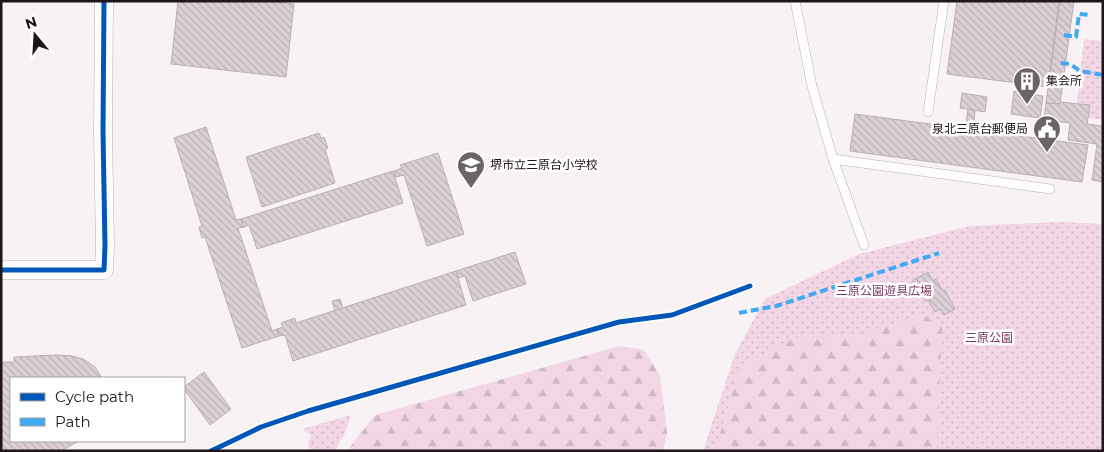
<svg xmlns="http://www.w3.org/2000/svg" width="1104" height="452" font-family="Montserrat,'Noto Sans JP',sans-serif">
	<style>
		.grass { fill: url(#grass-dots) }
		.forest { fill: url(#forest-firs) }
		.building { fill: url(#building-back-hatch); stroke: #b7b0b4 }
		.lines { fill: none; stroke-linecap: round; stroke-linejoin: round }
		.lane-casing { stroke: #b8b1b5; stroke-width: 10 }
		.street-casing { stroke: #b8b1b5; stroke-width: 19 }
		.lane { stroke: #fefdfe; stroke-width: 9 }
		.street { stroke: #fefdfe; stroke-width: 18 }
		.quiet { stroke: #3fa9f5; stroke-width: 4; stroke-dasharray: 8 4; stroke-linecap: butt }
		.cycleway-casing { stroke: #fff; stroke-width: 8 }
		.cycleway { stroke: #0057b8; stroke-width: 5 }
		.labels { text-anchor: middle; stroke-width: 5; stroke-linejoin: round; paint-order: stroke }
		.poi-label { font-size: 12px; fill: #1e161a; stroke: #fff; text-anchor: start }
		.park-label { font-size: 12px; fill: #7b3a61; stroke: #fff }
	</style>
	<defs>
		<pattern id="grass-dots" width="8" height="8" patternUnits="userSpaceOnUse" patternTransform="scale(1.25)"><rect width="8" height="8" fill="#f2d6e6"/><path d="M2 2h.1M6 6h.1" fill="none" stroke="#cfb7c5" stroke-width="1.8" stroke-linecap="round"/></pattern>
		<pattern id="forest-firs" width="22" height="20" patternUnits="userSpaceOnUse" patternTransform="scale(1.25)"><rect width="22" height="20" fill="#f2d6e6"/><path d="M5 1l3.5 6h-7zM16 11l3.5 6h-7z" fill="#cfb7c5"/></pattern>
		<pattern id="building-back-hatch" width="6" height="6" patternUnits="userSpaceOnUse" patternTransform="scale(1.25)"><rect width="6" height="6" fill="#dccfd6"/><path d="M-1 5l2 2M0 0l6 6M5-1l2 2" fill="none" stroke="#bcb1b7"/></pattern>
	</defs>
	<rect width="100%" height="100%" fill="#f8f2f5"/>
	<g class="grass">
		<path d="M1084,39L1103,41V120L1088,118L1090,104L1077,103Z"/>
		<path d="M1057,222L1103,224V451H703L735,354L765,299L859,254L970,226Z"/>
		<path d="M351,415L345,433L335,451H310L308,444L311,435L302,429Z"/>
	</g>
	<g class="forest">
		<path d="M920,314L942,326L937,451H715L738,371L750,361L793,338L855,335L893,325Z"/>
		<path d="M620,346L644,350L660,376L667,433L663,451H347L375,415Z"/>
	</g>
	<g class="building">
		<path d="M178,1H270L294,4L286,77L171,64Z"/>
		<path d="M957,1H1059L1048,87L947,74Z"/>
		<path d="M1060,1H1074L1060,104L1046,103Z"/>
		<path d="M1014,91L1043,96L1040,118L1011,114Z"/>
		<path d="M962,93L987,97L985,112L960,108Z"/>
		<path d="M1060,102L1090,105L1087,124L1103,126V182L1092,180L1097,144L1068,140L1070,123L1044,120L1046,103L1060,104Z"/>
		<path d="M968,109L975,110L973,130L965,129Z"/>
		<path d="M855,114L1088,145L1082,182L850,151Z"/>
		<path d="M206,127L236,220L241,219L244,227L238,228L272,331L277,329L279,336L242,348L205,237L202,238L199,227L202,226L174,138Z"/>
		<path d="M319,133L321,138L324,137L328,148L325,149L335,183L262,207L246,157Z"/>
		<path d="M438,153L464,234L427,246L404,175L396,177L394,171L402,168L400,165Z"/>
		<path d="M393,171L403,203L257,249L249,225L244,227L241,219Z"/>
		<path d="M515,252L526,284L473,301L465,276L458,278L456,271Z"/>
		<path d="M456,271L466,305L293,361L285,335L279,336L277,329L283,327L281,323L295,318L296,323Z"/>
		<path d="M928,272L933,281L936,279L943,291L945,290L955,309L944,315L940,309L935,312L928,300L926,302L913,280Z"/>
		<path d="M340,299L343,308L335,311L332,301Z"/>
		<path d="M57,355L72,356L83,359L95,367L102,378H11V441H79L61,451H1V442L4,441L1,435V362H14V357Z"/>
		<path d="M204,372L231,409L210,425L184,389V387Z"/>
	</g>
	<g class="lines">
		<g class="lane-casing">
			<g id="lane">
				<path d="M795,1L812,86L833,159L1050,189"/>
				<path d="M928,112L944,1"/>
				<path d="M833,159L864,245"/>
			</g>
		</g>
		<g class="street-casing">
			<path id="street" d="M1,270H104L105,246L103,132L104,1"/>
		</g>
		<use href="#lane" class="lane"/>
		<use href="#street" class="street"/>
		<g class="quiet">
			<path d="M1064,35L1076,37L1079,14L1089,15"/>
			<path d="M1061,63L1070,64L1080,71L1103,75"/>
			<path d="M739,313L776,306L939,253"/>
		</g>
		<g class="cycleway-casing">
			<g id="cycleway">
				<path d="M1,270H104L105,246L103,132L104,1"/>
				<path d="M211,451L261,427L308,411L619,322L672,315L750,286"/>
			</g>
		</g>
		<use href="#cycleway" class="cycleway"/>
	</g>
	<defs>
		<g id="building-pin" transform="scale(1.4375)"><path d="M0 17L-7.5 6A9.5 9.5 0 1 1 7.5 6Z" fill="#6a6367" stroke="#fff"/><path d="M-4-6H4V6H1V3H-1V6H-4ZM-2.5-4.3h1.7v1.8h-1.7ZM.8-4.3h1.7v1.8H.8ZM-2.5-1h1.7V.8h-1.7ZM.8-1h1.7V.8H.8Z" fill="#fff"/></g>
		<g id="civic-pin" transform="scale(1.4375)"><path d="M0 17L-7.5 6A9.5 9.5 0 1 1 7.5 6Z" fill="#6a6367" stroke="#fff"/><path d="M-.6-6.5H3V-4.5H.6V-3L4-1V1h2V6H-6V1h2V-1L-.6-3ZM-1.2 2.5V6h2.4V2.5Z" fill="#fff"/></g>
		<g id="school-pin" transform="scale(1.4375)"><path d="M0 17L-7.5 6A9.5 9.5 0 1 1 7.5 6Z" fill="#6a6367" stroke="#fff"/><path d="M0-5L7-2L0 1L-7-2ZM-4 1L0 2.5L4 1V4Q0 6-4 4Z" fill="#fff"/></g>
	</defs>
	<g fill-rule="evenodd">
		<use href="#building-pin" x="1027" y="81"/>
		<use href="#civic-pin" x="1047" y="129"/>
		<use href="#school-pin" x="471" y="165"/>
	</g>
	<g class="labels">
		<g class="poi-label">
			<text x="1046" y="85">集会所</text>
			<text x="1028" y="133" text-anchor="end">泉北三原台郵便局</text>
			<text x="490" y="169">堺市立三原台小学校</text>
		</g>
		<g class="park-label">
			<text x="884" y="295">三原公園遊具広場</text>
			<text x="989" y="342">三原公園</text>
		</g>
	</g>
	<rect width="1104" height="452" fill="none" stroke="#1e161a" stroke-width="5"/>
	<rect x="10" y="377" width="175" height="65" fill="#ffffff" stroke="#a5a2a3"/>
	<rect x="20" y="393" width="25" height="8" fill="#0057b8" stroke="#a5a2a3"/>
	<text x="55" y="402" font-size="15" fill="#1e161a">Cycle path</text>
	<rect x="20" y="418" width="25" height="8" fill="#3fa9f5" stroke="#a5a2a3"/>
	<text x="55" y="427" font-size="15" fill="#1e161a">Path</text>
	<g transform="translate(35 35) rotate(342)" stroke="#ffffff" stroke-width="4" paint-order="stroke">
	<path d="M0-4L9 19L0 12L-9 19Z" fill="#1e161a"/>
	<text y="-8" font-size="14" font-weight="bold" text-anchor="middle" fill="#1e161a">N</text>
	</g>
</svg>
